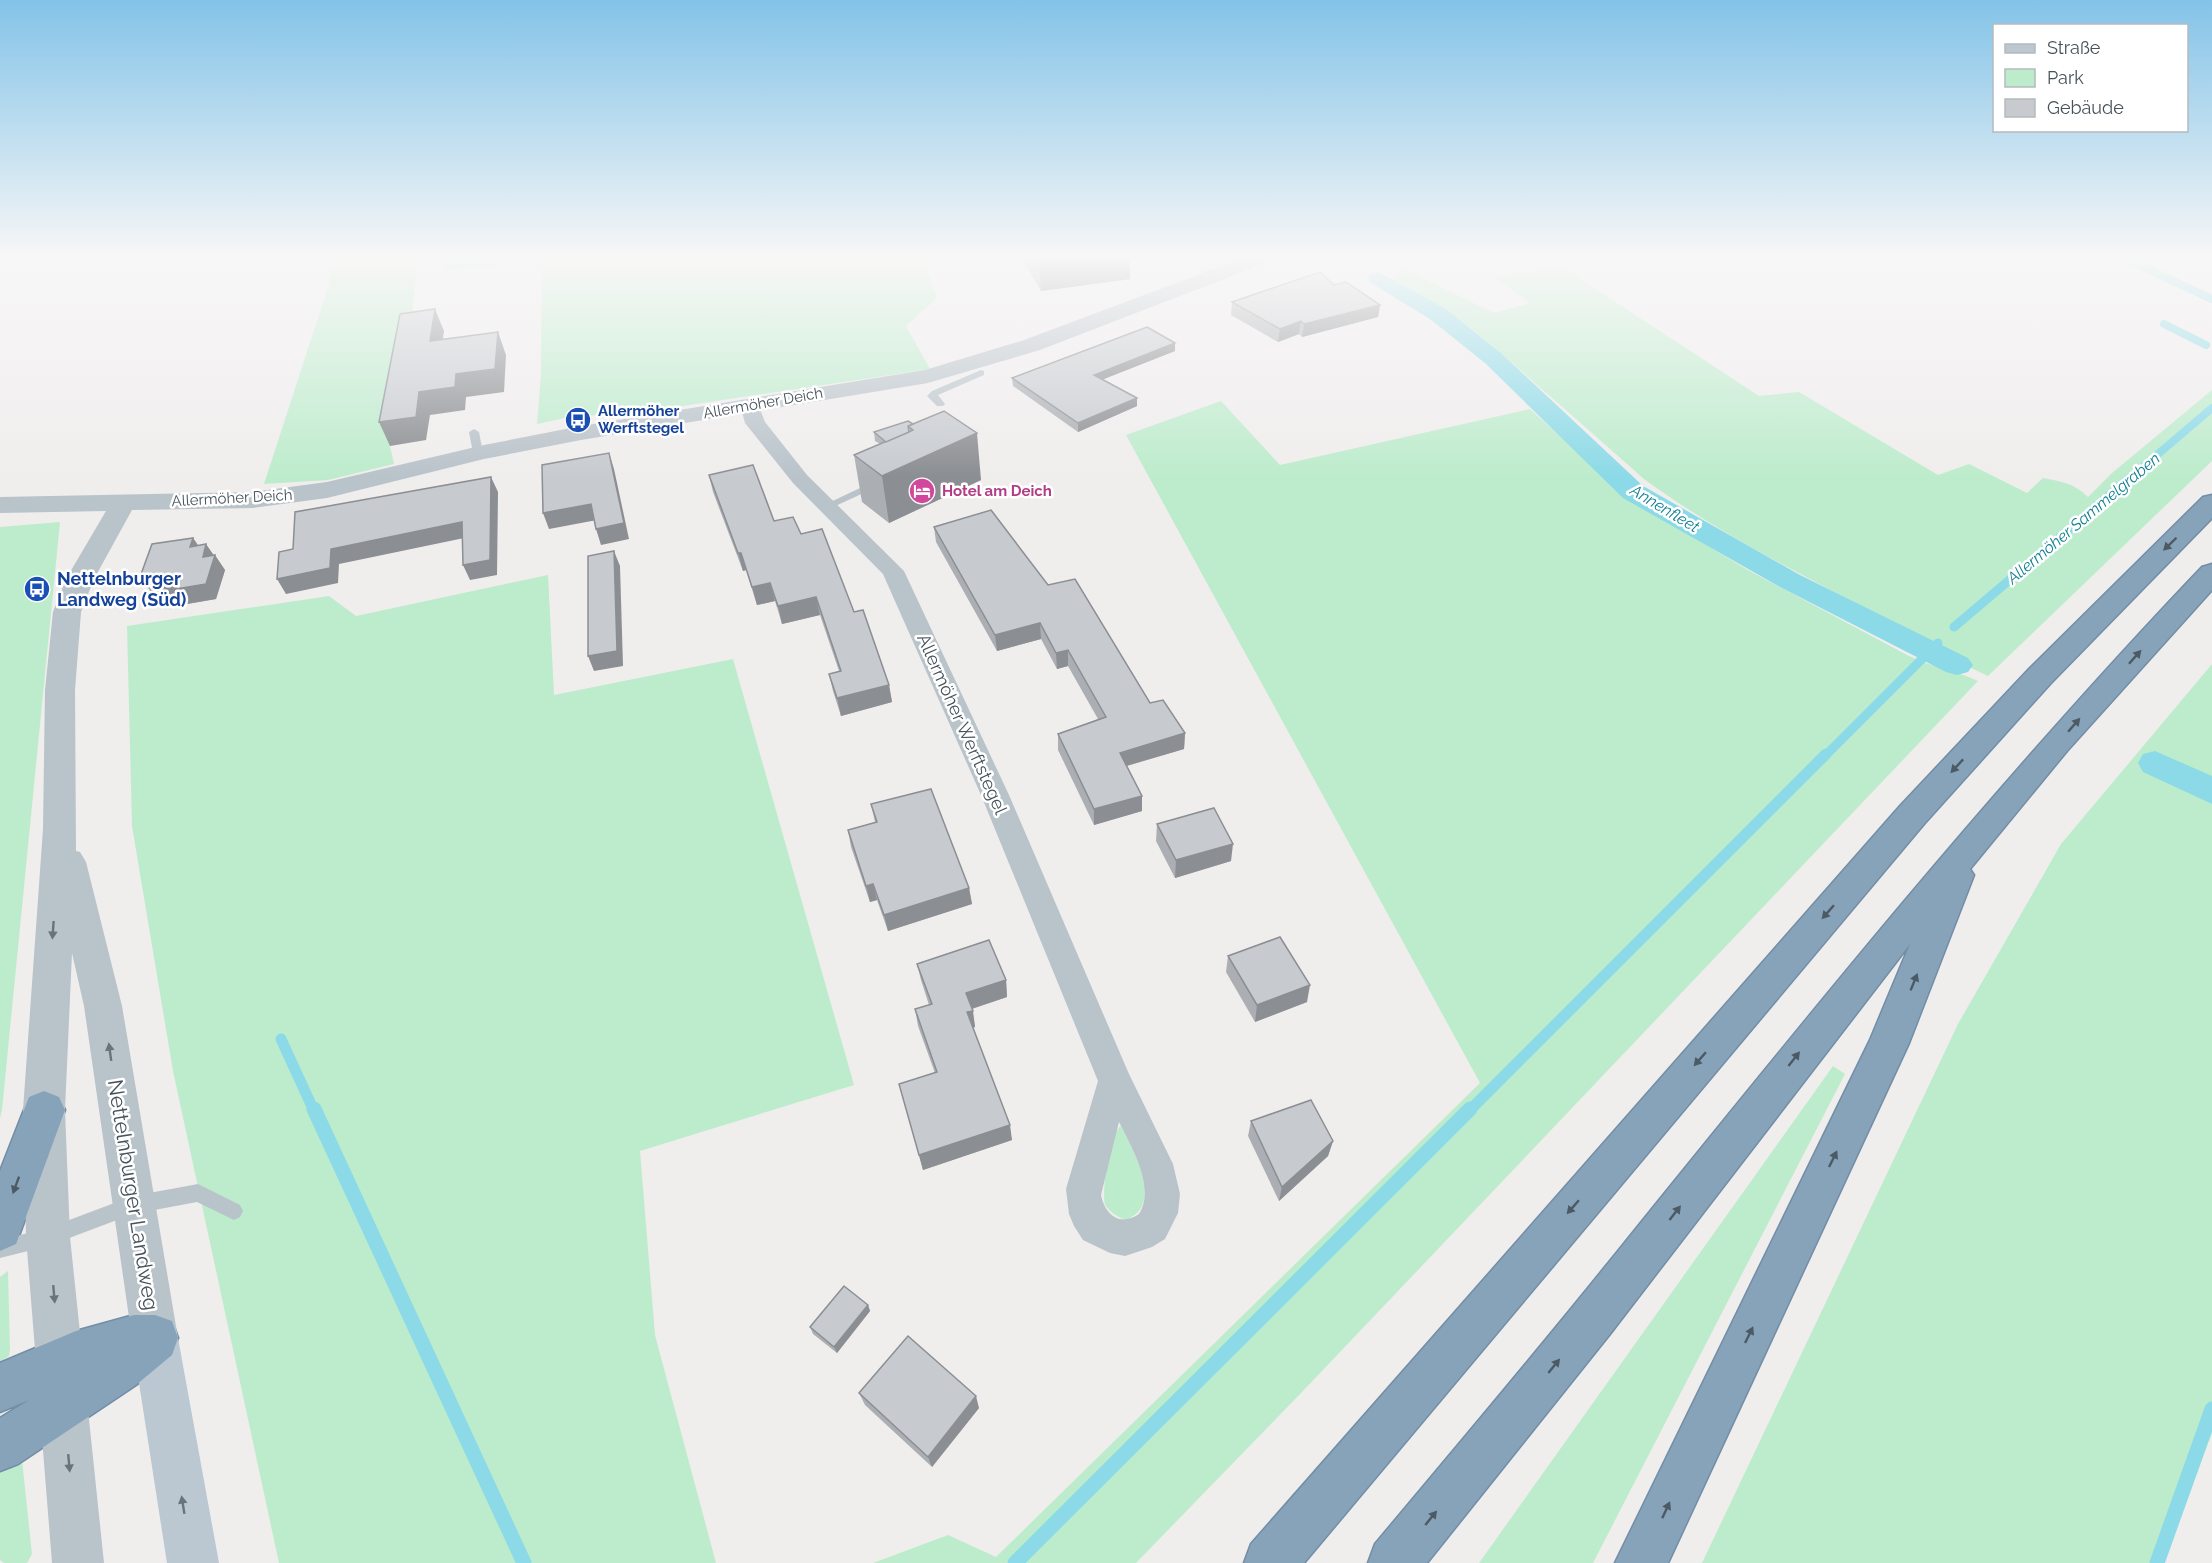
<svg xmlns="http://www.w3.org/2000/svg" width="2212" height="1563" font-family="Raleway,sans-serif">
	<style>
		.green { fill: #bdeccc }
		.water { fill: #8cdae7 }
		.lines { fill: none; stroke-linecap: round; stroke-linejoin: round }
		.stream-far3 { stroke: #8cdae7; stroke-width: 8 }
		.stream-far2 { stroke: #8cdae7; stroke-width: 9 }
		.stream-far1 { stroke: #8cdae7; stroke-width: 11 }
		.stream { stroke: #8cdae7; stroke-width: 15 }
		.canal { fill: #8cdae7; fill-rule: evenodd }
		.motorway-casing { stroke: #728ea6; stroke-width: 3 }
		.service { fill: #b9c3ca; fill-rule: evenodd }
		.minor { fill: #b9c3ca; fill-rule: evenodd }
		.tertiary { fill: #b9c3ca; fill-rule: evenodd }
		.secondary { fill: #bbc7d1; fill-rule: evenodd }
		.motorway { fill: #87a3ba; fill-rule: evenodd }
		.wall { fill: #abafb3 }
		.shaded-wall { fill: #8b8e92 }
		.building { fill: #c7cbd0; stroke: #8b8e92; stroke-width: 1.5 }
		.oneway { fill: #4c5a64 }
		.oneway2 { fill: #68747c }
		.oneway3 { fill: #69757e }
		.labels { text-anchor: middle; stroke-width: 5; stroke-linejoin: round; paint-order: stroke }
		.far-street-label { font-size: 15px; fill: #46525a; stroke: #fff }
		.far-transit-label { font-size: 15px; font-weight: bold; fill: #164399; stroke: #fff; text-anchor: start }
		.far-hotel-label { font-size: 15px; font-weight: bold; fill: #b23c85; stroke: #fff; text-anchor: start }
		.far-water-label { font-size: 16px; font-style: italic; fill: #128093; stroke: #fff }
		.transit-label { font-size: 18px; font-weight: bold; fill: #164399; stroke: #fff; text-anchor: start }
		.street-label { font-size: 18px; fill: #46525a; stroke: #fff }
		.near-street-label { font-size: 21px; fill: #46525a; stroke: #fff }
	</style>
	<rect width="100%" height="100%" fill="#f0eded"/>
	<g class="green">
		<path d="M330,258H418L410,336L390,446L394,464L328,480L264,484L329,284Z"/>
		<path d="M542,258H924L937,298L906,326L930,369L643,412L569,417L537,424L541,374Z"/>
		<path d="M1192,258H1239L1202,272Z"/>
		<path d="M1562,267L1759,396L1799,392L1938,475L1969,464L2027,493L2043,478C2061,481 2075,484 2088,497L2112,473L2212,390V461L1988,676L1965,665L1943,649C1843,595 1736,546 1644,479C1608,447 1573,416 1537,385C1491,344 1447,302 1388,281L1398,276L1399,270L1408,271L1494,313L1530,303L1495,277Z"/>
		<path d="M1221,401L1280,465L1530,409L1627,497L1746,569L1907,655C1930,667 1955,670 1978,681L1302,1392L1136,1563H873L948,1535L996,1557L1480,1083L1126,435Z"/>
		<path d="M60,522L2,1110L0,1118V527Z"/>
		<path d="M548,575L554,695L733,659L854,1085L640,1151L655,1335L716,1563H279L173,1071L132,826L127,626L329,596L356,616Z"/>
		<path d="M2212,664V1433L2164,1563H1702L1958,1024L2061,844Z"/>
		<path d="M1833,1066L1845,1074L1593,1563H1479Z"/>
		<path d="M1121,1126C1134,1151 1165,1207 1125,1220C1118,1217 1111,1213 1106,1206C1100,1196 1111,1131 1121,1126Z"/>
		<path d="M8,1271L10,1349L9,1356L0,1362V1277Z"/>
		<path d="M22,1460L32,1554L27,1563H4L0,1560V1472Z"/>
	</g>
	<path class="water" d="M445,258H497L496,266L443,270Z"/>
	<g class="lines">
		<g class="stream-far3">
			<path d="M2124,258L2212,299"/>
			<path d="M2164,324L2206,345"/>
			<path d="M2131,477L2212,408"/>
		</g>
		<g class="stream-far2">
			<path d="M1954,627L2132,476"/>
			<path d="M1825,756L1938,643"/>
		</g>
		<g class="stream-far1">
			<path d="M281,1039L314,1111"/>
			<path d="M1469,1111L1826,754"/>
		</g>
		<g class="stream">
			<path d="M314,1109L524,1563"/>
			<path d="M1015,1563L1470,1109"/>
			<path d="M2157,1563L2212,1409"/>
		</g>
		<g class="canal">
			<path d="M1379,272L1446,309L1501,353L1643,486L1800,575L1968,658L1973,665L1968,672L1957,675L1946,672L1780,587L1623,498L1485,363L1430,319L1371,283L1368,278L1371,273Z"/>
			<path d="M2155,751L2212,776V804L2143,772L2138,763L2143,754Z"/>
		</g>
		<g class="motorway-casing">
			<g id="motorway">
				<path d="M2212,495V518L2051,683L1924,824L1304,1563H1244L1251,1544L1900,806L2029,669L2203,497Z"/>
				<path d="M2212,564V590L2067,751L1970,869L1974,875L1909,1043L1668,1563H1615L1870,1040L1910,944L1610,1334L1427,1563H1368L1375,1544C1452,1452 1530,1360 1605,1267C1798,1028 1990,789 2202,567Z"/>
				<path d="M44,1091L59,1097L65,1110L16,1244L0,1251V1171L29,1097Z"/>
				<path d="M134,1315H155L172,1321L178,1338L172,1355L136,1385L18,1464L0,1471V1418L29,1400L0,1412V1363L76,1331Z"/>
			</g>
		</g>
		<g class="service">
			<path d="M981,370L984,371V375L938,395L945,404L943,406H937L927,396L932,391Z"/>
			<path d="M474,429L479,432L483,453L478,456L473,453L469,432Z"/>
			<path d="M877,480L882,483L881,485L831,508H823L822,506Z"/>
			<path d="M198,1184L240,1205L243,1211L240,1217L234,1220L197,1202L133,1214L48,1246L0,1258V1240L48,1228L133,1196Z"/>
		</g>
		<path class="minor" d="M750,399L757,401L765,422L807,475L904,571L1009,795L1129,1074L1173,1164L1180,1194L1178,1213L1165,1239L1152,1247L1125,1256L1110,1253L1083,1240L1074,1226L1069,1214L1066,1189L1098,1081L981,795L883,574L793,483L745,423L740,405ZM1119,1122C1131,1146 1156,1188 1139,1214C1120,1227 1105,1215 1101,1195Z"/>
		<path class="tertiary" d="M1243,258H1271L1268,262L1040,350L928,383L581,440L484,459L327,498L253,508L132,510L94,579L81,612L75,690L76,851L80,852L86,862L122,1006L178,1338L172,1355L155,1361L138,1355L132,1338L84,1006L72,953L65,1110L70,1237L104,1563H52L26,1237L23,1110L43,829L45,690L53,612L66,579L106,511L0,513V497L253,492L327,482L484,445L581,426L925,370L1024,340Z"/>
		<path class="secondary" d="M155,1315L172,1321L178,1338L219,1563H167L132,1338L138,1321Z"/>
		<use href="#motorway" class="motorway"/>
	</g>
	<g class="wall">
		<path d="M1022,258H1130V279L1041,291Z"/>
		<path d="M1334,285L1380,305L1378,317L1302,337L1299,334L1278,342L1231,315L1232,302Z"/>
		<path d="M1175,351L1103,379L1137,398V406L1078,432L1013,386L1012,378Z"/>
		<path d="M913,424L981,480L889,523L862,502L854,455L880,444L875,441L874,432Z"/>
		<path d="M709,475L774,521L801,534L854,612L889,685L892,702L841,716L833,691L829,674L839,671L820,615L782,624L775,601L757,605L746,570L743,571L713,492Z"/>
		<path d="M934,527L1048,585L1150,703L1185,733L1184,749L1127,766L1142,796V811L1094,825L1058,750V734L1098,719L1068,666L1057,669L1041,639L997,651L936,542Z"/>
		<path d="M193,538L198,545L214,555L225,570L216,599L187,604L182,597L172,599L167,592H151L140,577Z"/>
		<path d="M871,804L969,888L972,904L888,931L877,900L870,902L851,847L848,830L875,822Z"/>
		<path d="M1157,824L1231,861L1175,878L1156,841Z"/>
		<path d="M1228,956L1307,1002L1255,1022L1226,972Z"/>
		<path d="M917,964L1006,980L1007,997L972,1009L975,1027L973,1028L1012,1140L923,1170L899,1084L935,1073L918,1026L915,1009L929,1005L921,980Z"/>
		<path d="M1251,1121L1333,1141L1328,1156L1279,1201L1248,1136Z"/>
		<path d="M868,1305L870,1311L837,1353L813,1334L810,1327Z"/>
		<path d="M859,1393L979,1408L932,1467L865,1405Z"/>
	</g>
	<g class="shaded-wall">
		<path d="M1039,258H1130V279L1041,291Z"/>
		<path d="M1380,305L1378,317L1302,337L1304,324Z"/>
		<path d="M435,309L444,331L439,364L430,341Z"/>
		<path d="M1301,321L1299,334L1278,342L1280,329Z"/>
		<path d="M498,332L506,355L504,392L466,397L465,410L430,415L426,440L390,446L379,422L419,392L456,374Z"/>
		<path d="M1175,343V351L1094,383V375Z"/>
		<path d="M1137,398V406L1078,432V423Z"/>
		<path d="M977,433L981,480L889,523L882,476Z"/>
		<path d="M609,453L614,469L629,539L601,545L596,529Z"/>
		<path d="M491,477L498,492L497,575L470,580L463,565Z"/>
		<path d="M591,504L597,520L549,529L543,513Z"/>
		<path d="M462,522L469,537L339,564L338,583L286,594L277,579L331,549Z"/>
		<path d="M193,538L203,553L190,547Z"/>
		<path d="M206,544L215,557V555L225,570L216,599L187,604L182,597L172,599L161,584L203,557Z"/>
		<path d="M614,551L620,566L623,666L594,671L588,656Z"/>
		<path d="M738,553H741L746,570L743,571Z"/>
		<path d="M770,583L775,601L757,605L752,587Z"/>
		<path d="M816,597L820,615L782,624L778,606Z"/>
		<path d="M1040,623L1041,639L997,651L995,635Z"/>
		<path d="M1068,650V666L1057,669L1056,653Z"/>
		<path d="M889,685L892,702L841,716L837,698Z"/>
		<path d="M1185,733L1184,749L1119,768L1120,753Z"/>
		<path d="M1142,796V811L1094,825V809Z"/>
		<path d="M1233,844L1231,861L1175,878L1176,860Z"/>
		<path d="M873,884L877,900L870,902L866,886Z"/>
		<path d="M969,888L972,904L888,931L884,915Z"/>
		<path d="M1006,980L1007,997L968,1010L966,993Z"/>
		<path d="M1310,985L1307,1002L1255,1022L1257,1005Z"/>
		<path d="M973,1011L975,1027L970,1029L967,1012Z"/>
		<path d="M1010,1125L1012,1140L923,1170L919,1155Z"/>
		<path d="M1333,1141L1328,1156L1279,1201L1282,1187Z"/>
		<path d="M868,1305L870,1311L837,1353L834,1347Z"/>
		<path d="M976,1396L979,1408L932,1467L928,1457Z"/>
	</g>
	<g class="building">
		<path d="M1320,272L1334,285L1346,282L1380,305L1304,324L1301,321L1280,329L1232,302Z"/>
		<path d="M435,309L430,341L498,332L495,369L456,374L455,387L419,392L416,417L379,422L400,314Z"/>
		<path d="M1147,327L1175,343L1094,375L1137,398L1078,423L1012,378Z"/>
		<path d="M944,411L977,433L882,476L854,455L913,430L908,426Z"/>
		<path d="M908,421L913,424L908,426L909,432L886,442L874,432Z"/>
		<path d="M609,453L624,523L596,529L591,504L543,513L542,465Z"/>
		<path d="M753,465L774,521L793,517L801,534L822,529L854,612L863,610L889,685L837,698L829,674L841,671L816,597L778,606L770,583L752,587L741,553H738L709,475Z"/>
		<path d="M491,477L490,560L463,565L462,522L331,549L330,568L277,579L279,552L293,549L295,512Z"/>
		<path d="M991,510L1048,585L1075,579L1150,703L1163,700L1185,733L1120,753L1142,796L1094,809L1058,734L1106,717L1068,650L1056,653L1040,623L995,635L934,527Z"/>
		<path d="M193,538L190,547L206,544L203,557L215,555L206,584L176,589L178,581L161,584L164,577H140L152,544Z"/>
		<path d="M614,551L617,651L588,656V556Z"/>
		<path d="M931,789L969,888L884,915L873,884L866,886L848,830L877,822L871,804Z"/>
		<path d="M1214,808L1233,844L1176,860L1157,824Z"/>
		<path d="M1280,937L1310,985L1257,1005L1228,956Z"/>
		<path d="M989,940L1006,980L966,993L973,1011L967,1012L1010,1125L919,1155L899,1084L937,1072L915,1009L932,1004L917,964Z"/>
		<path d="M1311,1100L1333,1141L1282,1187L1251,1121Z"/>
		<path d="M844,1286L868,1305L834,1347L810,1327Z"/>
		<path d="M908,1336L976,1396L928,1457L859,1393Z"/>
	</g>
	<defs><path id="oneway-solid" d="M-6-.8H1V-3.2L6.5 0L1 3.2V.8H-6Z" transform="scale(1.5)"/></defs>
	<g class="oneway">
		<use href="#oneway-solid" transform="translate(2170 544) rotate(136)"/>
		<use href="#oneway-solid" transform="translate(2135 657) rotate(-48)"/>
		<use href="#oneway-solid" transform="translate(2074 725) rotate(-49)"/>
		<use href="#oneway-solid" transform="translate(1957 766) rotate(133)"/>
		<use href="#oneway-solid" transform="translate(1828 912) rotate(131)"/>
		<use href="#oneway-solid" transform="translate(1914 982) rotate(-68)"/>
		<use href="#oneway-solid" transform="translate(1700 1059) rotate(131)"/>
		<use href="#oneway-solid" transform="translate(1794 1059) rotate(-52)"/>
		<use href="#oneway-solid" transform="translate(1833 1159) rotate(-64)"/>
		<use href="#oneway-solid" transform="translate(16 1185) rotate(110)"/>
		<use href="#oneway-solid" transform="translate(1573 1207) rotate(131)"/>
		<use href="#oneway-solid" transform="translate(1675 1213) rotate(-52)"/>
		<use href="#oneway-solid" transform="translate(1749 1335) rotate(-64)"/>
		<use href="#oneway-solid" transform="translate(1554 1366) rotate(-51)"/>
		<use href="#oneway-solid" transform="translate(1666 1510) rotate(-65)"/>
		<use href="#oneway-solid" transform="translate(1431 1518) rotate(-51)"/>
	</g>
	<g class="oneway2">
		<use href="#oneway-solid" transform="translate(53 930) rotate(94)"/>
		<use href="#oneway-solid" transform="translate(110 1052) rotate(-98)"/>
		<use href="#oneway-solid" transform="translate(54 1294) rotate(85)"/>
		<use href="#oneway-solid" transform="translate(69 1463) rotate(85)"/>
	</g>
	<use class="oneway3" href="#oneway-solid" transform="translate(183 1505) rotate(-99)"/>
	<linearGradient id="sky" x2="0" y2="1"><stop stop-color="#83c3e8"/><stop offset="0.54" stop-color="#f8f7f7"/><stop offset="1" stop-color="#f8f7f7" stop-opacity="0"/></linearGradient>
	<rect width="2212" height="477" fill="url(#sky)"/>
	<defs>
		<g id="bus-disc" transform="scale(1.35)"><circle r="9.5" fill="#1a4fb4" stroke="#fff"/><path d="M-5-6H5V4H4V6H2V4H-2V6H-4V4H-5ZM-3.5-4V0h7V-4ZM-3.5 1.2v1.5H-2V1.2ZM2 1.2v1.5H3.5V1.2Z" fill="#fff"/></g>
		<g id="hotel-disc" transform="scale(1.35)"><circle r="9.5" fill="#d1479c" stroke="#fff"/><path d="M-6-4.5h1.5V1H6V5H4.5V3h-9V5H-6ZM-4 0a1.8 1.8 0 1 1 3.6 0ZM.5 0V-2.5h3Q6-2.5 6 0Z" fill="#fff"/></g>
	</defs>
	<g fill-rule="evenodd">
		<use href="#bus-disc" x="578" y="420"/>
		<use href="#hotel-disc" x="922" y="491"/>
		<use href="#bus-disc" x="37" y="589"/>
	</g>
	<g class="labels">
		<g class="far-street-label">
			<text transform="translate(763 403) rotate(-10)" y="5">Allermöher Deich</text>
			<text transform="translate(232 498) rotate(-3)" y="5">Allermöher Deich</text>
		</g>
		<g class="far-transit-label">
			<text x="598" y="416">Allermöher<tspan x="598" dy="17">Werftstegel</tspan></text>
		</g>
		<g class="far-hotel-label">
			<text x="942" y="496">Hotel am Deich</text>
		</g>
		<g class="far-water-label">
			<text transform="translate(1665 508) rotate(31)" y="6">Annenfleet</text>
			<text transform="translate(2083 518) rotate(-40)" y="6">Allermöher Sammelgraben</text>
		</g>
		<g class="transit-label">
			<text x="57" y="585">Nettelnburger<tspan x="57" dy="21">Landweg (Süd)</tspan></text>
		</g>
		<g class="street-label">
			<text transform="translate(962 724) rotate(66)" y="6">Allermöher Werftstegel</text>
		</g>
		<g class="near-street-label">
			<text transform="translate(133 1195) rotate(81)" y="7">Nettelnburger Landweg</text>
		</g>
	</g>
	<rect x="1993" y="24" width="195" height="108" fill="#ffffff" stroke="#b5babd" stroke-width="1.5"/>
	<rect x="2005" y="44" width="30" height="9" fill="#bbc7d1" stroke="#b5babd" stroke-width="1.5"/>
	<text x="2047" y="54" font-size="18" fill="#46525a">Straße</text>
	<rect x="2005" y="69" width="30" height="18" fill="#bdeccc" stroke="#b5babd" stroke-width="1.5"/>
	<text x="2047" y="84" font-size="18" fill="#46525a">Park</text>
	<rect x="2005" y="99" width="30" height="18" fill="#c7cbd0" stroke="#b5babd" stroke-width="1.5"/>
	<text x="2047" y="114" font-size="18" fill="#46525a">Gebäude</text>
</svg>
